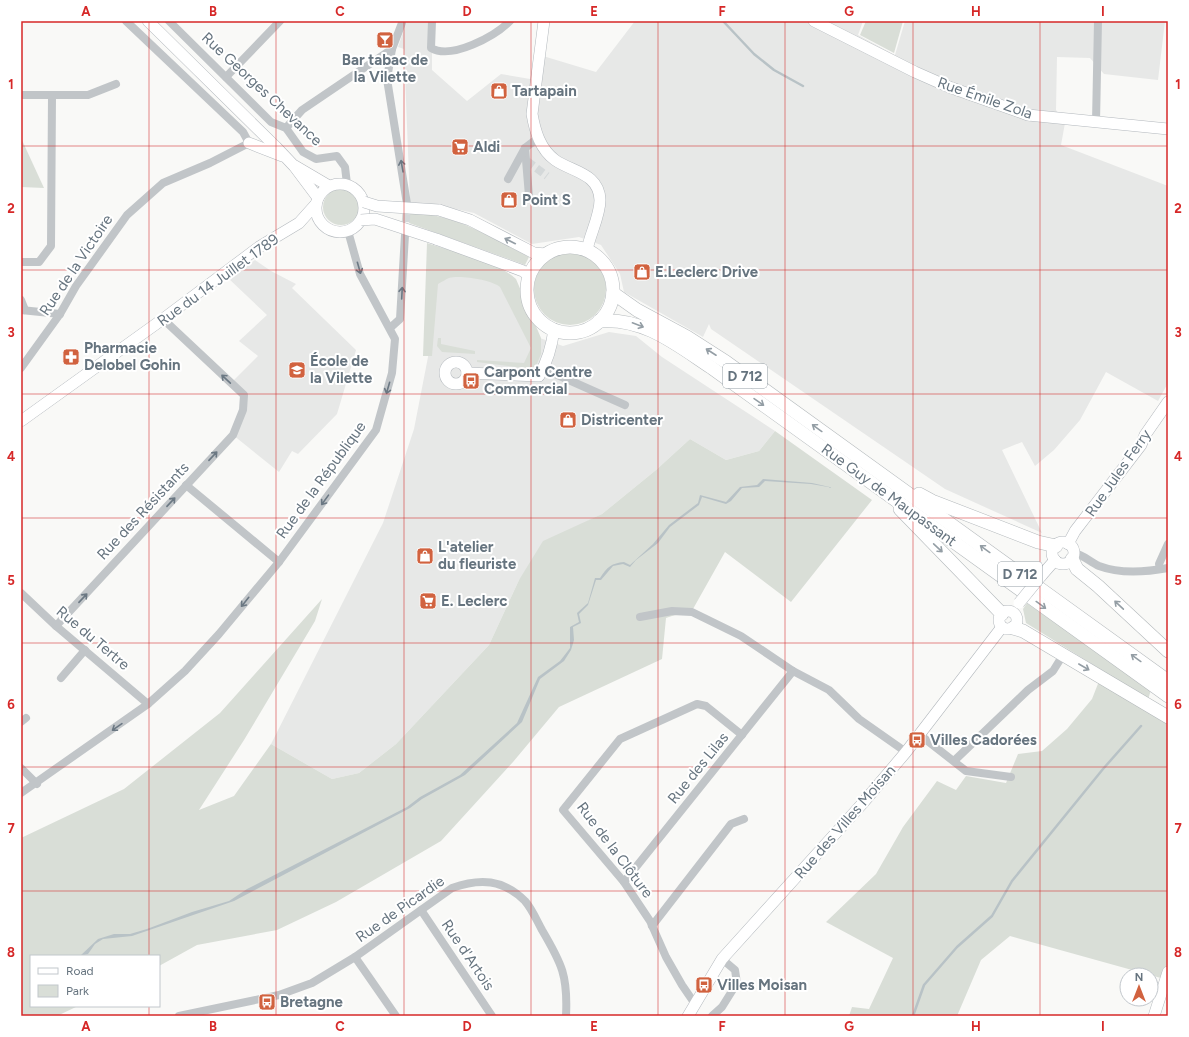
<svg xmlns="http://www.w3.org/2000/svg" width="1189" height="1037" font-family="Figtree,sans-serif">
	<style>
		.built { fill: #e7e8e7 }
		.green { fill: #d9ded7 }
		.water { fill: #b8c2c6 }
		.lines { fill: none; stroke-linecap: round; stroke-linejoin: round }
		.stream { stroke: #b8c2c6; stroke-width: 2.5 }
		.street-tunnel { stroke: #d4d8d9; stroke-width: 8; stroke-dasharray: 8 4; stroke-linecap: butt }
		.secondary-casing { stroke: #b3b8bd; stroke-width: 12 }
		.primary-casing { stroke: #b4b9bc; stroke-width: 14 }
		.street { stroke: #c1c5c8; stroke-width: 8 }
		.secondary { stroke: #fff; stroke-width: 11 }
		.primary { stroke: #fff; stroke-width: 13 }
		.secondary-bridge-casing { stroke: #b3b8bd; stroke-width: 12; stroke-linecap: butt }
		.secondary-bridge { stroke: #fff; stroke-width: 11 }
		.oneway { stroke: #6b7883 }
		.oneway2 { stroke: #949ea5 }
		.grid { fill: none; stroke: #d62828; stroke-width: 1; stroke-opacity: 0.55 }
		.labels { text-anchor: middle; stroke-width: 4; stroke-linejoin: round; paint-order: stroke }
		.shield { fill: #fff; stroke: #949ea5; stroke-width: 1 }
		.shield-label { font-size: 14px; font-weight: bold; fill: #66747f }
		.poi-label { font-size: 15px; font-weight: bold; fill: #66747f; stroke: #fff; text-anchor: start }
		.street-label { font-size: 15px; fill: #66747f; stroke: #fff }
		.neatline { fill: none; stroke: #d62828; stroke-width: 1.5 }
		.grid-label { font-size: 13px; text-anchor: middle; font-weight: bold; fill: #d62828 }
	</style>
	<rect width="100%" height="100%" fill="#f9f9f7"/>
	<g class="built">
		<path d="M407,21H432V70L467,101L501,74L542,81L543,56L596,72L635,21H863L858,35L895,55L905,21H1165L1158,80L1104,74L1090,58L1057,57L1056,110L1065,123L1061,145L1168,186V383L1158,401L1106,372L1080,420L1054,450L1035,466L1022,442L1002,450L1042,533L945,489L711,329L709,324L703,337L624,292L620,274L601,245L579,237L532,244L474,213L432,204L410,203L404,49L398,47Z"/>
		<path d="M433,256L502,279L534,336L563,346L609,332L636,336L662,357L775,431L759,451L726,460L690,439L656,470L602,514L580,525L519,580L489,645L396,744L359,773L332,779L271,744L383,523L414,429L428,357Z"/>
		<path d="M255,260L271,271L296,284L292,288L356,350L337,414L298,454L292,451L279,472L233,435L244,395L231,383L258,356L239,341L267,315L228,278Z"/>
	</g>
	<g class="green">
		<path d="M866,21H903L894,53L860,35Z"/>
		<path d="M21,138L44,188L21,187Z"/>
		<circle cx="341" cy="207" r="18"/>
		<path d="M410,213C454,213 490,237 529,257L525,265L409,223Z"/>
		<path d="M427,243C454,252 495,260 516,279L541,338V354L536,366L531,369L477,362V360L524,363L531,348L500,287C491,280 461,275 449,278C446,279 442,282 438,284L432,356H423Z"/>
		<circle cx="570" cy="289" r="36"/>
		<path d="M438,338H441V344L475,351V354L442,352L437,346Z"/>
		<path d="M775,431L872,500L791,602L725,552L693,609L666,618L662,659L559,707L513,762L441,841L336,902L277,930L197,945L159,966V956H31V1006H78L57,1016H21V838L124,789L220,713L322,599L315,621L244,740L199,810L234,796L271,744L332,779L359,773L396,744L489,645L519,580L543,541L602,514L656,470L690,439L726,460L759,451Z"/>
		<path d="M1027,603L1151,690L1145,709L1168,723V980L1010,936L981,960L957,1016H849L852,1007L869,1009L893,958L826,922L876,874L903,827L937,781L956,790L966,776L1006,783L1018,754L1042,751L1067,729L1092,699L1103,671L1026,623L1023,609Z"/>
	</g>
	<path class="water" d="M763,479L812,483L834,488L811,484L765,481L759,487L742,488L731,501L726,504L702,497L699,505L670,527L658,543L636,560L630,567L623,564L613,566L601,580H596L588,605L579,614L581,623L573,627L574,640L571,650L564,661L540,679L522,722L465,775L422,799L410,808L234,901L132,936L103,939L95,944L88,954L80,956L98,939L114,934H130L147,929L192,912L229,901L247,889L407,807L420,797L460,775L517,723L538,677L560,661L567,652L570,648V627L579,622L577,613L588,603L595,578H600C607,567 612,563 624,562L630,565L653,544L669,525L698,503L700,495L726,502L740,487L757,485Z"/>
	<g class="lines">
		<g class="stream">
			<path d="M723,21L754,54L774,70L803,86"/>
			<path d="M913,1016L924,985L957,947L992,916L1012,881L1103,769L1141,726"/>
		</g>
		<g class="street-tunnel">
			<path d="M527,161L547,176"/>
			<path d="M405,234L407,204"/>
		</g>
		<g class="secondary-casing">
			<g id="secondary">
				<path d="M148,21L276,147L294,166L318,198"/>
				<path d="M544,21L532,114C535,131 540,149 555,160C572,172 599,173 600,200C600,216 590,234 587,250"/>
				<path d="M814,21L915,72L949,87L1028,115L1168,129"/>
				<path d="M249,143L282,156"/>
				<path d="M295,166L329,186"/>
				<circle cx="340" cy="208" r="24"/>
				<path d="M439,210L470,220L534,253L546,254"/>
				<path d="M436,239L523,271L529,276"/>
				<circle cx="456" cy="373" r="11"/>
				<path d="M467,373L539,376C547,362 552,346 554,329"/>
				<path d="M21,421L163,319L259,247L299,223L316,204"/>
				<circle cx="1063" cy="553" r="11"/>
				<path d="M1068,544L1075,531L1141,445L1145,435L1168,402"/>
				<path d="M1041,576L1055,560"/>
				<circle cx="1008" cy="620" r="9"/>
				<path d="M688,1016L722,959L862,804L906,752L1002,627"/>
				<path d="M1154,1016L1168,972"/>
			</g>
		</g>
		<g class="primary-casing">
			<g id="primary">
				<circle cx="570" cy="290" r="43"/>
				<path d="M613,293L637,310L687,337L726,362L1168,681"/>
				<path d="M599,321C644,317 677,345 712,368L1168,696"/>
				<path d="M919,494L932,501L1038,542L1056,546"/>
				<path d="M900,509L1002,614"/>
				<path d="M1072,559L1077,569L1098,586L1168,651"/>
				<path d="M1013,628L1023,631L1168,717"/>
			</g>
		</g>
		<g class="street">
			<path d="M169,21L271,122L286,128L303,152L316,159L337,156L345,167L347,184"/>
			<path d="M432,21L431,48C452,60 495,36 510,21"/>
			<path d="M392,49L387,79L407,204"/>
			<path d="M226,77L280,21"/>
			<path d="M21,95H88L116,84"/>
			<path d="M1096,122L1098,21"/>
			<path d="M286,128L302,110L392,49L402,23"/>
			<path d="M525,148L529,196"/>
			<path d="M508,179L525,148L538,138"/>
			<path d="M21,262H39L51,246L52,95"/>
			<path d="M21,300L25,310"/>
			<path d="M21,310L60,314"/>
			<path d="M390,328L400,319L405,235"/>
			<path d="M21,368L60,314L76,286L127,215L163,183L210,163L249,143L243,132L126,21"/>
			<path d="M544,369L625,405"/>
			<path d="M186,485L279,562"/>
			<path d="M1074,553C1084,555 1090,562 1099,566C1120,574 1146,572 1168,568"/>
			<path d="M1160,569L1159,564L1168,544"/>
			<path d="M21,593L56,626L148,704"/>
			<path d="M640,617L672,611L692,612L741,636L793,671L829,690L859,719L906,752"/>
			<path d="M56,626L233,435L243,410L244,395L163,319"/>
			<path d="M61,678L85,650"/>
			<path d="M21,722L26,718"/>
			<path d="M920,735L966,771L1011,777"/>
			<path d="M955,760L1028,690L1053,671L1063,655"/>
			<path d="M21,768L37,784"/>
			<path d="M21,793L148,704L185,671L219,634L279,562L376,430L392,373L395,339L360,274L348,231"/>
			<path d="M624,882L793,671"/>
			<path d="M421,910L492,1016"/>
			<path d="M652,926L731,824L744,819"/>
			<path d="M355,957L396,1016"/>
			<path d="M695,1004L682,985L666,957L650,921L624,882L563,810L620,739L697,704L706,706L742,735"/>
			<path d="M179,1016L279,995L312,983L355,957L452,888C480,878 503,879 525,901C532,909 537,921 542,930C562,964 568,976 566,1016"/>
			<path d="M712,1016L722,1007L737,983L735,970L722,959"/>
		</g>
		<use href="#secondary" class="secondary"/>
		<use href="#primary" class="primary"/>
		<g class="secondary-bridge-casing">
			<g id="secondary-bridge">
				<path d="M364,202L377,206L439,210"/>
				<path d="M361,220L375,219L436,239"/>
				<path d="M1019,603L1041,576"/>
			</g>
		</g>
		<use href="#secondary-bridge" class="secondary-bridge"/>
	</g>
	<defs><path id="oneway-shaft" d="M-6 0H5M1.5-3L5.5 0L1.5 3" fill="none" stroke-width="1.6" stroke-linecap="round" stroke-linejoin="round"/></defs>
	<g class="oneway">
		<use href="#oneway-shaft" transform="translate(402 166) rotate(-100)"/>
		<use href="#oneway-shaft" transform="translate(359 268) rotate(74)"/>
		<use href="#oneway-shaft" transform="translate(402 293) rotate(-87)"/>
		<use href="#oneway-shaft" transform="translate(226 379) rotate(-137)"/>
		<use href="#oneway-shaft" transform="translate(388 388) rotate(106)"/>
		<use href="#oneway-shaft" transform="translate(213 456) rotate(-47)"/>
		<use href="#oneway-shaft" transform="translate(325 500) rotate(126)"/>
		<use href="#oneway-shaft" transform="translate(171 502) rotate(-47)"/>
		<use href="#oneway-shaft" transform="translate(83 598) rotate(-47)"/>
		<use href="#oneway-shaft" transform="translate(245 602) rotate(129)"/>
		<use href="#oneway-shaft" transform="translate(117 727) rotate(145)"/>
	</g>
	<g class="oneway2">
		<use href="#oneway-shaft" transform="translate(510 241) rotate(-153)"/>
		<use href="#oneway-shaft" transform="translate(638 325) rotate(21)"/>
		<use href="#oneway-shaft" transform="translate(711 352) rotate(-147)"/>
		<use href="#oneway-shaft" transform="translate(759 402) rotate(35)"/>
		<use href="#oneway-shaft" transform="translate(817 428) rotate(-144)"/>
		<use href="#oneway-shaft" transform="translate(938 548) rotate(43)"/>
		<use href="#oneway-shaft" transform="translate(985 549) rotate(-144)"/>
		<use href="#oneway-shaft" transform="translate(1041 605) rotate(36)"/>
		<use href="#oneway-shaft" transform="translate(1119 605) rotate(-137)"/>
		<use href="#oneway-shaft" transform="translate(1136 658) rotate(-144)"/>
		<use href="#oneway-shaft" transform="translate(1084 667) rotate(30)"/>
	</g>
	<path class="grid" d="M149,21V956M276,21V1016M404,21V1016M531,21V1016M658,21V1016M785,21V1016M913,21V1016M1040,21V1016M21,146H1168M21,270H1168M21,394H1168M21,518H1168M21,643H1168M21,767H1168M21,891H1168M149,1006V1016"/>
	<defs>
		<g id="bar-square" transform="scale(0.9)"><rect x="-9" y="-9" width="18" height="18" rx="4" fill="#d1623f" stroke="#fff"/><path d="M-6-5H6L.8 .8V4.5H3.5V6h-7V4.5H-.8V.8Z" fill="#fff"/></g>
		<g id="shop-square" transform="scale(0.9)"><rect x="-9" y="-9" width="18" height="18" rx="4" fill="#d1623f" stroke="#fff"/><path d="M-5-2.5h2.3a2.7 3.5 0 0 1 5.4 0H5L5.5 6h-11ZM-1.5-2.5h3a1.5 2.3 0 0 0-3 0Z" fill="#fff"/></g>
		<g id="supermarket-square" transform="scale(0.9)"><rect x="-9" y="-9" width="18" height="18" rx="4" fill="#d1623f" stroke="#fff"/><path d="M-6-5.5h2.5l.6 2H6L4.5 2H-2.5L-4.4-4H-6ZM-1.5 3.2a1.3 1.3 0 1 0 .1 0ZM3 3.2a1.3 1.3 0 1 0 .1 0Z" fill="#fff"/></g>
		<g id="pharmacy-square" transform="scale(0.9)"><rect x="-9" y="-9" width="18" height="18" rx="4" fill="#d1623f" stroke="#fff"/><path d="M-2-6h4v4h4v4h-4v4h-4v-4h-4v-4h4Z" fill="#fff"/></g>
		<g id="school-square" transform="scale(0.9)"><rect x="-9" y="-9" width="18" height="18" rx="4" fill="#d1623f" stroke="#fff"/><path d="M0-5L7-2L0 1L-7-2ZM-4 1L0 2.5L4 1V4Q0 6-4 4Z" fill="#fff"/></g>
		<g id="bus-square" transform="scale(0.9)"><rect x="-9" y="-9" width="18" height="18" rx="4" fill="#d1623f" stroke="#fff"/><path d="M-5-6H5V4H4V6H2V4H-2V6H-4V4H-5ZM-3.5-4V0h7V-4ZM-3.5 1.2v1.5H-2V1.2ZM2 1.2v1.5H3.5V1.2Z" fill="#fff"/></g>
	</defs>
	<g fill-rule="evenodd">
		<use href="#bar-square" x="385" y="40"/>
		<use href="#shop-square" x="499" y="91"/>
		<use href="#supermarket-square" x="460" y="147"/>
		<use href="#shop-square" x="509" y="200"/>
		<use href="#shop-square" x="642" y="272"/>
		<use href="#pharmacy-square" x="71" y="357"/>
		<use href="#school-square" x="297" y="370"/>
		<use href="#bus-square" x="471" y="381"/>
		<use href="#shop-square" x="568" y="420"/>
		<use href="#shop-square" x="425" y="556"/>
		<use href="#supermarket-square" x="428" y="601"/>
		<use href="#bus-square" x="917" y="740"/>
		<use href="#bus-square" x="704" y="985"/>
		<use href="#bus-square" x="267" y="1002"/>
	</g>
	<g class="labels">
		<g class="shield">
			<rect x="723" y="364" width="44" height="24" rx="3"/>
			<rect x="998" y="562" width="44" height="24" rx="3"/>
		</g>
		<g class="shield-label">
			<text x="745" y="381">D 712</text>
			<text x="1020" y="579">D 712</text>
		</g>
		<g class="poi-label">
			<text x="385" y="65" text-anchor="middle">Bar tabac de<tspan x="385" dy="17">la Vilette</tspan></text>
			<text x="512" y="96">Tartapain</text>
			<text x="473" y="152">Aldi</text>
			<text x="522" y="205">Point S</text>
			<text x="655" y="277">E.Leclerc Drive</text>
			<text x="84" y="353">Pharmacie<tspan x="84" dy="17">Delobel Gohin</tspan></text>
			<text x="310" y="366">École de<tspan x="310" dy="17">la Vilette</tspan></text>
			<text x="484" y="377">Carpont Centre<tspan x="484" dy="17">Commercial</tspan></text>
			<text x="581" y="425">Districenter</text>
			<text x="438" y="552">L'atelier<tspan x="438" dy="17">du fleuriste</tspan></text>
			<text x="441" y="606">E. Leclerc</text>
			<text x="930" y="745">Villes Cadorées</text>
			<text x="717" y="990">Villes Moisan</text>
			<text x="280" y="1007">Bretagne</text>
		</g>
		<g class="street-label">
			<text transform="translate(262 89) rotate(43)" y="5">Rue Georges Chevance</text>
			<text transform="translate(985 98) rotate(19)" y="5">Rue Émile Zola</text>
			<text transform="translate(76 265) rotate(-56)" y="5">Rue de la Victoire</text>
			<text transform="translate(218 280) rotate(-36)" y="5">Rue du 14 Juillet 1789</text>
			<text transform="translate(1118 473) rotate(-55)" y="5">Rue Jules Ferry</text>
			<text transform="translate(321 480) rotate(-54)" y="5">Rue de la République</text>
			<text transform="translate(889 495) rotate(36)" y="5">Rue Guy de Maupassant</text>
			<text transform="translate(143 511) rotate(-47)" y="5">Rue des Résistants</text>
			<text transform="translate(93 638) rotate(40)" y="5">Rue du Tertre</text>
			<text transform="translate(698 768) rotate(-51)" y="5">Rue des Lilas</text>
			<text transform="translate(845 822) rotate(-49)" y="5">Rue des Villes Moisan</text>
			<text transform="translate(615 850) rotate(53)" y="5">Rue de la Clôture</text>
			<text transform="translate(400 909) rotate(-35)" y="5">Rue de Picardie</text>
			<text transform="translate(468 955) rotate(56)" y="5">Rue d'Artois</text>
		</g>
	</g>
	<rect width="1189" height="1037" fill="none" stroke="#ffffff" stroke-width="44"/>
	<rect x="30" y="955" width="130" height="52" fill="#ffffff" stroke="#c2c7cc"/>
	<rect x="38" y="968" width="20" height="6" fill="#ffffff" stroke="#c2c7cc"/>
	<text x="66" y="975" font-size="12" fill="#66747f">Road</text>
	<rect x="38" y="985" width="20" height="12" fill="#d9ded7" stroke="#c2c7cc"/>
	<text x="66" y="995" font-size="12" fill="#66747f">Park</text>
	<g transform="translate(1139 987)"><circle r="19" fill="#ffffff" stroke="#c2c7cc"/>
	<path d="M0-3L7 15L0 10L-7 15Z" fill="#d1623f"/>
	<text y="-6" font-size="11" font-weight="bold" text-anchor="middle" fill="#66747f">N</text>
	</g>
	<rect x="22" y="22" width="1145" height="993" class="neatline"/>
	<g class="grid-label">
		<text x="86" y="16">A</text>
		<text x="213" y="16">B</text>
		<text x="340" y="16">C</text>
		<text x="467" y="16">D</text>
		<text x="594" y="16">E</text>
		<text x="722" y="16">F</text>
		<text x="849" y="16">G</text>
		<text x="976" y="16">H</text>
		<text x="1103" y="16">I</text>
		<text x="11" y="89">1</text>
		<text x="1178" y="89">1</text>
		<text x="11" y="213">2</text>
		<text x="1178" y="213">2</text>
		<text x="11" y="337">3</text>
		<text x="1178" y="337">3</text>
		<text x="11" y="461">4</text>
		<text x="1178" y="461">4</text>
		<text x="11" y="585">5</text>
		<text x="1178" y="585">5</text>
		<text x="11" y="709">6</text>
		<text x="1178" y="709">6</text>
		<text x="11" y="833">7</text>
		<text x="1178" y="833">7</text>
		<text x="11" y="957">8</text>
		<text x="1178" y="957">8</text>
		<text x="86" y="1031">A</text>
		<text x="213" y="1031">B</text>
		<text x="340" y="1031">C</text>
		<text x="467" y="1031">D</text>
		<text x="594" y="1031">E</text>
		<text x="722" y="1031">F</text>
		<text x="849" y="1031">G</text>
		<text x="976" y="1031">H</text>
		<text x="1103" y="1031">I</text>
	</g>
</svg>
